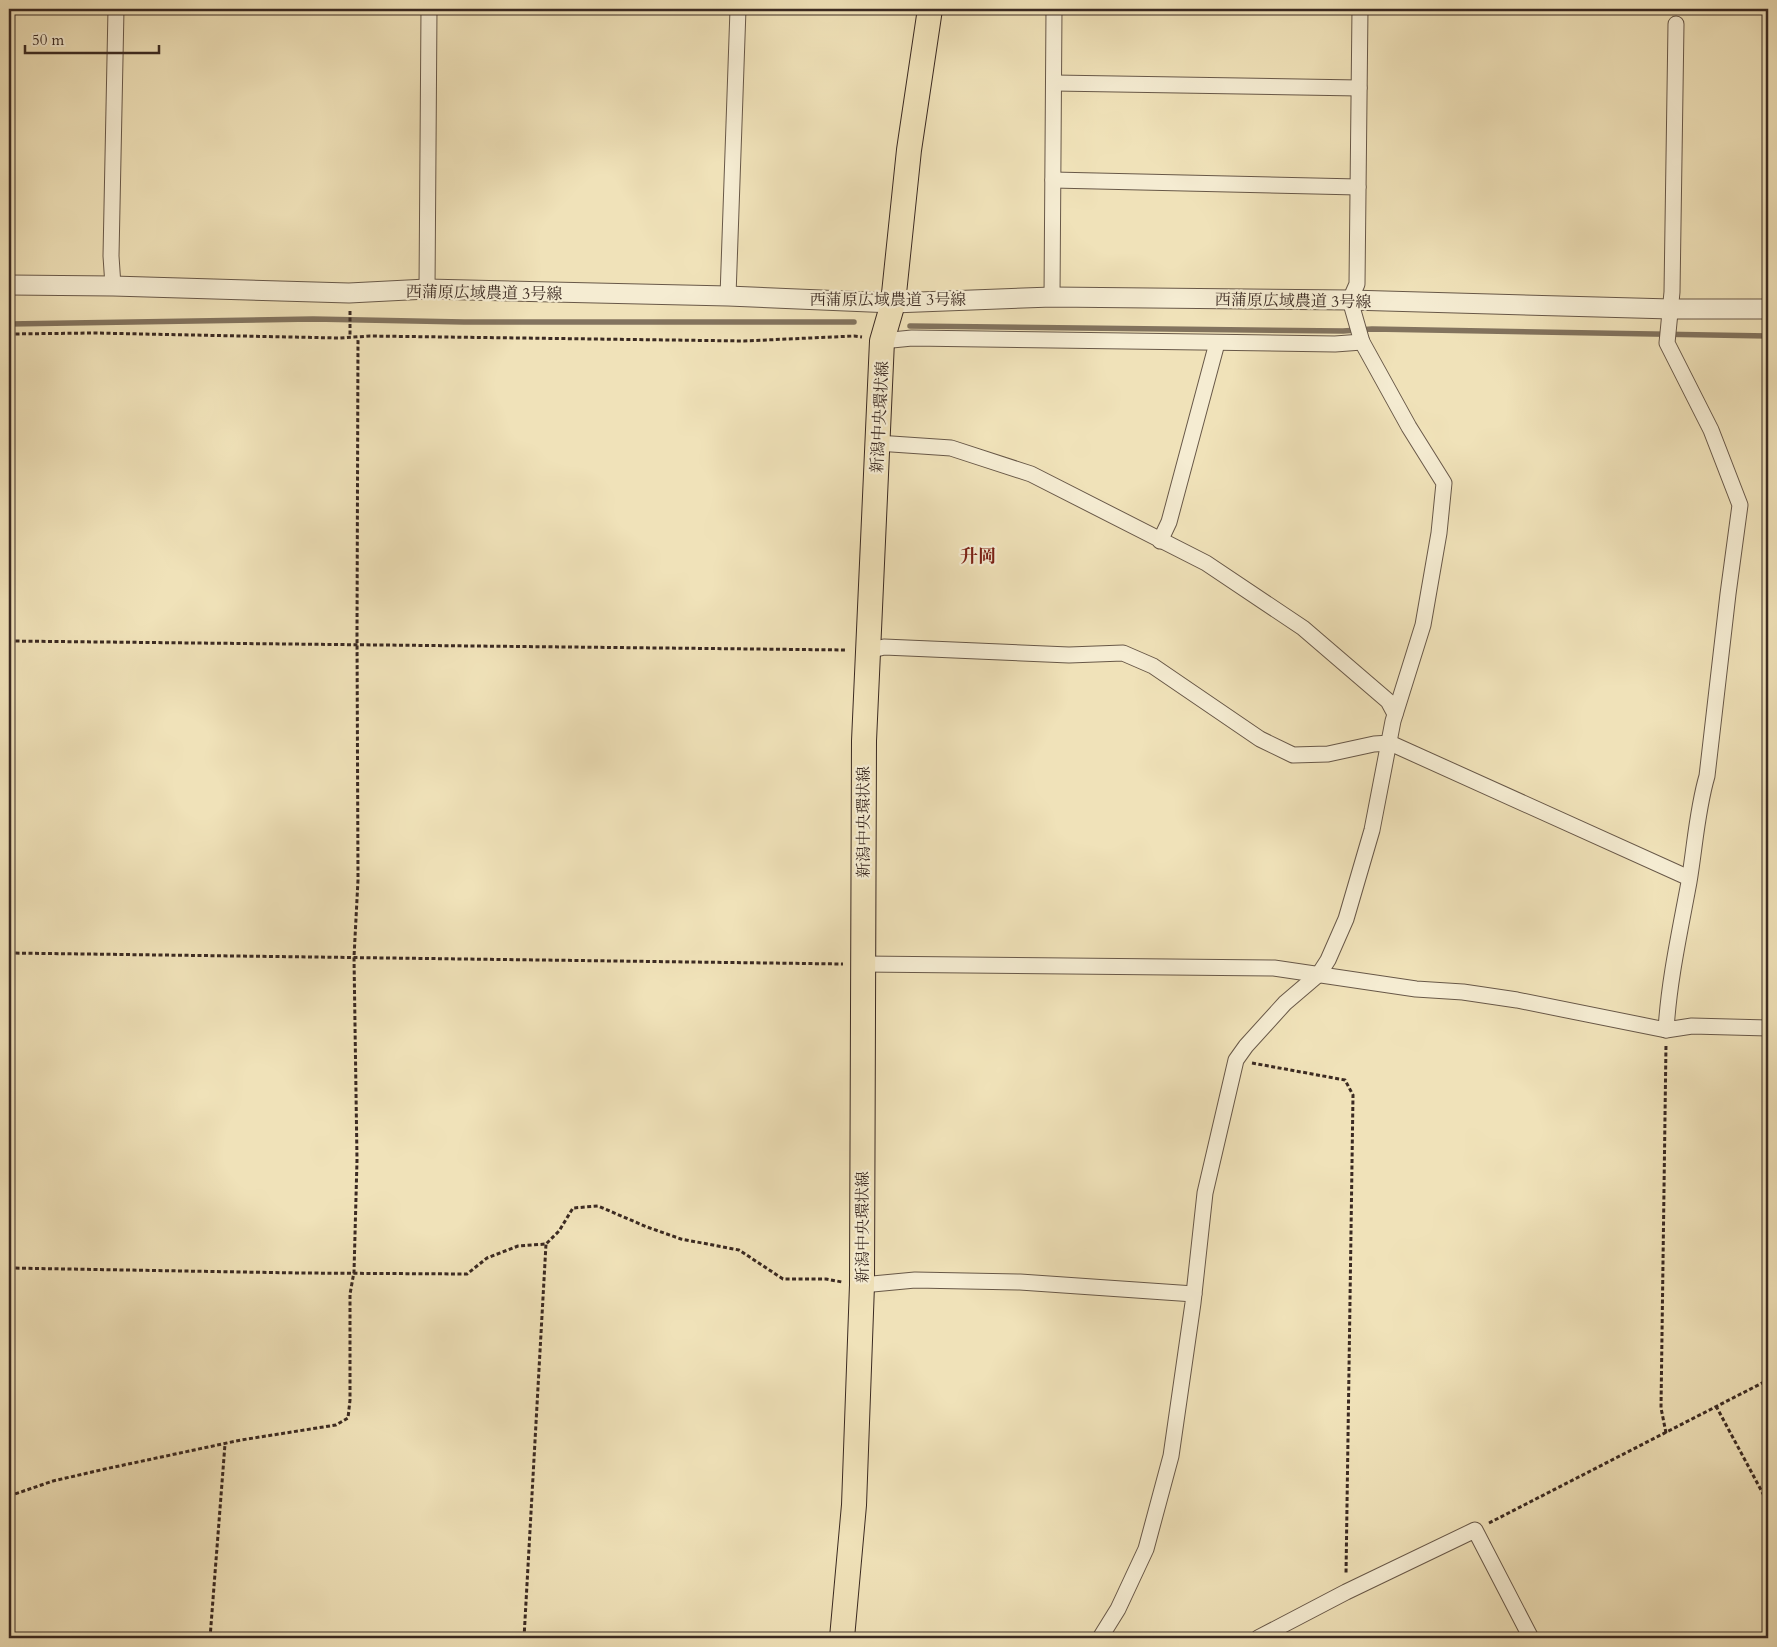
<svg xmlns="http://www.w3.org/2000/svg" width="1777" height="1647" font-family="Cardo,'Noto Serif JP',serif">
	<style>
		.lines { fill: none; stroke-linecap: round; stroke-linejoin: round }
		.stream { stroke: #82735e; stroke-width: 5.5 }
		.minor-casing { stroke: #685848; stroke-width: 17 }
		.tertiary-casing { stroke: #685848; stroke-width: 21 }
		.primary-casing { stroke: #3b2a22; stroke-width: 26 }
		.path { stroke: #3b2a22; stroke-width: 3; stroke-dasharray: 4 2.5; stroke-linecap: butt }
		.minor { stroke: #f5ecd2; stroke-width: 15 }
		.tertiary { stroke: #f5ecd2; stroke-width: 19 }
		.primary { stroke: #f0e2b9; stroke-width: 24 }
		.labels { text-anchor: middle; stroke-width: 4.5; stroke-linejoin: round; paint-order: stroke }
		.street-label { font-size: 16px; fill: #3b2a22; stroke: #f5ecd2 }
		.neighbourhood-label { font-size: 18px; font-weight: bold; fill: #7a1f14; stroke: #f5ecd2 }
	</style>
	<rect width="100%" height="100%" fill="#f0e2b9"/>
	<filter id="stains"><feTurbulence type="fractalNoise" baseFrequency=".004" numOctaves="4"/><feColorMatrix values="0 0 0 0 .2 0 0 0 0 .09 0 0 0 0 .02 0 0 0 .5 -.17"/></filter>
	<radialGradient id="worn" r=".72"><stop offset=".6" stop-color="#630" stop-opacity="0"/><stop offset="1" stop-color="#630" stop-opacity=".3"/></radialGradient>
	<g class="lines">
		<g class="stream">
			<path d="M9,324L313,319L464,322H854"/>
			<path d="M910,326L1343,331L1372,329L1768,336"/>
		</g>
		<g class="minor-casing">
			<g id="minor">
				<path d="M1054,83L1359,88"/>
				<path d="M1053,180L1358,187"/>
				<path d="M113,286L111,256L116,9"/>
				<path d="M427,289L429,9"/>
				<path d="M728,296L738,9"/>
				<path d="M1052,297L1054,9"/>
				<path d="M882,341L912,338L1335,344L1362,342"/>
				<path d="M877,443L951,448L1031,474L1206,563L1303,628L1388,701L1395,714"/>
				<path d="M1160,541L1169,522L1217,343"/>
				<path d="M868,651L884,647L1069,655L1123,653L1153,666L1260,739L1293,755L1328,754L1374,744L1390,743L1689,878"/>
				<path d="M862,964L1274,968L1416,989L1463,992L1517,1000L1666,1030L1692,1026L1768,1028"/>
				<path d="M1666,1030C1669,980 1680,931 1689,882C1695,846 1697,810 1707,776L1728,594L1740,505L1711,430L1667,343L1672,292L1676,24"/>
				<path d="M862,1285L915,1280L1020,1282L1194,1294"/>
				<path d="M1100,1638L1118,1609L1146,1549L1171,1456L1193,1303L1205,1193L1236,1060L1246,1046L1285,1003L1319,974L1328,960L1346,919L1372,830L1393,721L1423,625L1439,533L1444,483L1409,427L1362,342L1350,300L1357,284L1360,9"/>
				<path d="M1258,1638L1346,1592L1475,1530L1531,1638"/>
			</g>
		</g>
		<g class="tertiary-casing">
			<path id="tertiary" d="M9,285L113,286L349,293L427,289L728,296L893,303L1052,297L1350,300L1671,309H1768"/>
		</g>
		<g class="primary-casing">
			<path id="primary" d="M842,1638L854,1505L862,1285L864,741L882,341L893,303L909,150L930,9"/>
		</g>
		<g class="path">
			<path d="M350,311V336"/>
			<path d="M9,334L94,333L339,338L370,336L744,341L854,336L862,337"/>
			<path d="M9,641L847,650"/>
			<path d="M9,953L843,964"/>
			<path d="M1252,1063L1345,1080L1353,1095L1346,1574"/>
			<path d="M9,1268L300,1273L467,1274L487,1258L518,1246L546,1244L559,1231L573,1208L598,1206L647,1227L681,1239L739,1250L783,1279H826L842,1282"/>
			<path d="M1716,1406L1768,1503"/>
			<path d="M1666,1433L1661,1408L1666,1044"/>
			<path d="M9,1496L53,1481L105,1469L241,1440L336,1425L348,1418L350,1400V1294L354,1272L357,1160L354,957L358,880L357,634L358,338"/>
			<path d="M1489,1523L1768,1380"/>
			<path d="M210,1638L225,1444"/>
			<path d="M524,1638L546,1244"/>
		</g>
		<use href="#minor" class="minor"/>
		<use href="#tertiary" class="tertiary"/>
		<use href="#primary" class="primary"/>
	</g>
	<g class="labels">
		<g class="street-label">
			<text transform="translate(484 292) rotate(1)" y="6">西蒲原広域農道 3号線</text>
			<text x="888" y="305">西蒲原広域農道 3号線</text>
			<text transform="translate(1293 300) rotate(1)" y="6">西蒲原広域農道 3号線</text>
			<text transform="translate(879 417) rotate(-87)" y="6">新潟中央環状線</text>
			<text transform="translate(863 822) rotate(-90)" y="6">新潟中央環状線</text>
			<text transform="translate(862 1227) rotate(-90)" y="6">新潟中央環状線</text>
		</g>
		<g class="neighbourhood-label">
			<text x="978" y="562">升岡</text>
		</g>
	</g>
	<rect width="1777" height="1647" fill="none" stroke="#f0e2b9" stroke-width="30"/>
	<rect x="10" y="10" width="1757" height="1627" fill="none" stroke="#3b2a22" stroke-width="2.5"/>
	<rect x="15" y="15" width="1747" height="1617" fill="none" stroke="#3b2a22"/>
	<path d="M25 45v8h134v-8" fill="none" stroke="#3b2a22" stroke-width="2.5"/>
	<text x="32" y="45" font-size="15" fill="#3b2a22" stroke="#f5ecd2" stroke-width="4" paint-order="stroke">50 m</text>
	<rect width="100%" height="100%" filter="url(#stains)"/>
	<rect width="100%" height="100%" fill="url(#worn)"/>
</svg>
